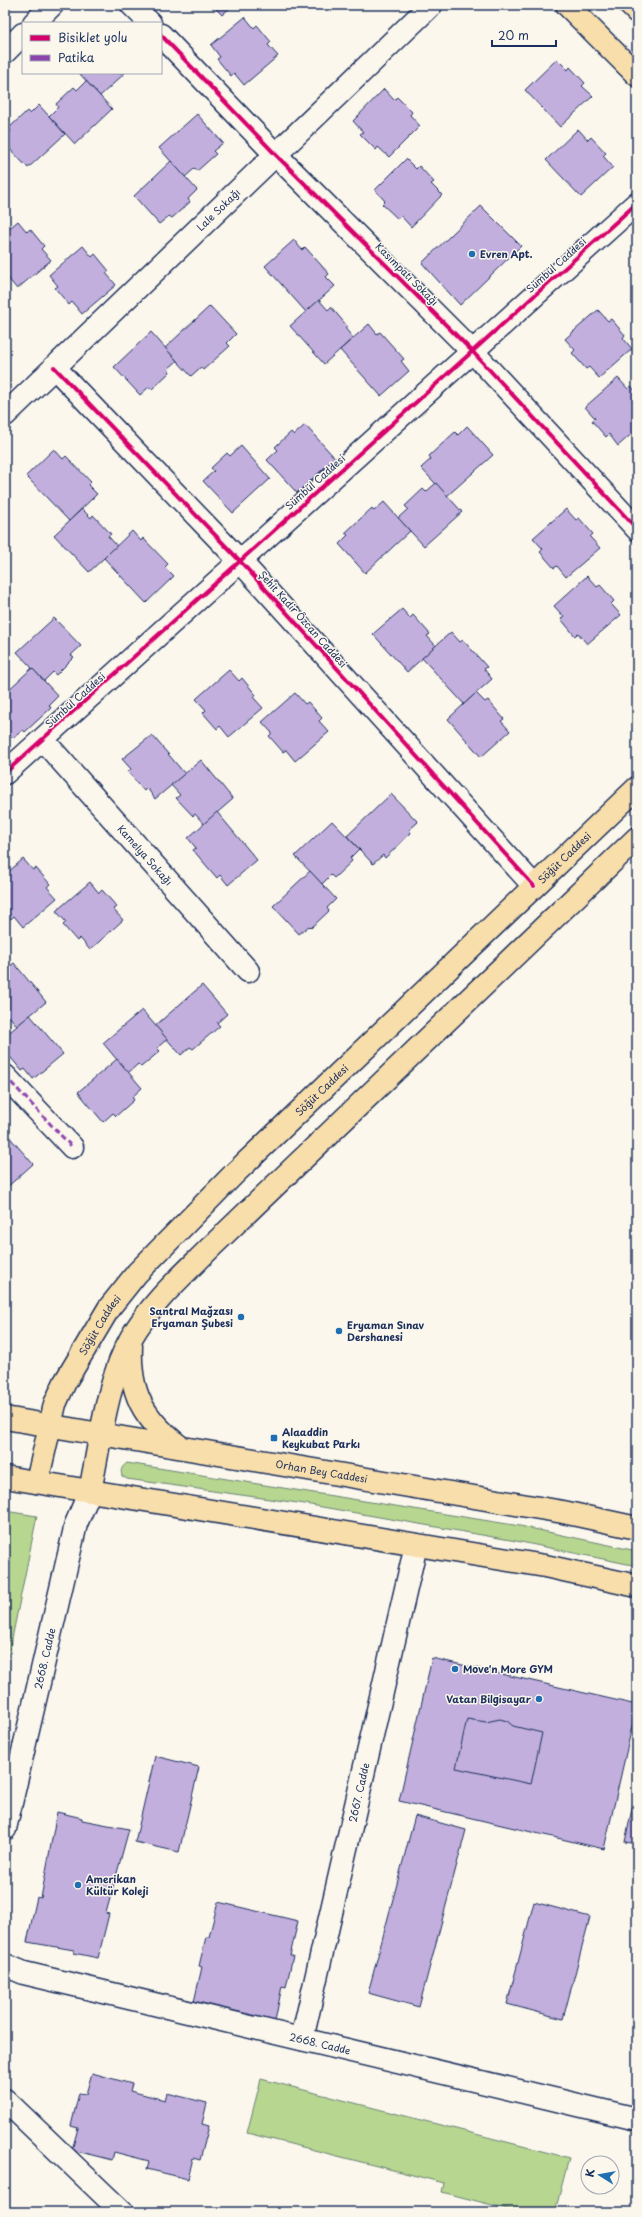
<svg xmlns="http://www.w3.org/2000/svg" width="642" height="2217" font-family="'Playpen Sans',sans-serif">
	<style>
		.green { fill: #b7d68f; stroke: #698276 }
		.building { fill: #c2afde; stroke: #1b2f5e }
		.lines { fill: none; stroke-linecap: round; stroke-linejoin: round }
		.minor-casing { stroke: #1b2f5e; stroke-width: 25 }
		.major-casing { stroke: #1b2f5e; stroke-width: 25 }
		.minor { stroke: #fbf7ec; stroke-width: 22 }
		.major { stroke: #f8deab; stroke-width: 22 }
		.quiet { stroke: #8e44ad; stroke-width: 3; stroke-dasharray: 6 3; stroke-linecap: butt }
		.cycleway-casing { stroke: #fbf7ec; stroke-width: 6 }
		.cycleway { stroke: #d6006c; stroke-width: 4 }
		.poi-dot { fill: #1f6fb2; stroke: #fbf7ec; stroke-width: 1.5 }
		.labels { text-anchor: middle; stroke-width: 3; stroke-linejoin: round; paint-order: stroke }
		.street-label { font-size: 10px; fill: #1b2f5e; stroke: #fbf7ec }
		.poi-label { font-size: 10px; font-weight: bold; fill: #1b2f5e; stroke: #fbf7ec; text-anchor: start }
	</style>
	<rect width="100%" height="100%" fill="#fbf7ec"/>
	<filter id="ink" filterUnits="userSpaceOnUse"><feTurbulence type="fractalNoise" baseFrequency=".025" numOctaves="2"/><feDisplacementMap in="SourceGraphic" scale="8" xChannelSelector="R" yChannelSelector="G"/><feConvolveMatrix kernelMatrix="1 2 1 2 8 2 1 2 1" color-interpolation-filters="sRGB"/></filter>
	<g filter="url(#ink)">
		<g class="green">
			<path d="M127,1463L520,1526L637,1551V1566L516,1541L305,1504L127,1479L122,1476C120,1469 122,1467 127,1463Z"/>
			<path d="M5,1511L37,1516L5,1673Z"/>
			<path d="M261,2079L569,2158L555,2212H519L442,2192L444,2183L247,2133Z"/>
		</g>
		<g class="building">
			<path d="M212,5H233L222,15Z"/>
			<path d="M245,17L254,28L257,25L271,42L268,45L278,56L244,85L234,73L231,76L217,59L220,57L211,45Z"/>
			<path d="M557,59L568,70L570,67L585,83L582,86L593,96L560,127L525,90Z"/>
			<path d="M79,73H125L100,96Z"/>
			<path d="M86,81L112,109L75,144L49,116L58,107L56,104L74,87L77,90Z"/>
			<path d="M384,89L394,100L397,97L412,112L410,115L420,126L389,157L378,147L376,150L360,134L363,132L353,121Z"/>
			<path d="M39,105L65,134L28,168L5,144V137L11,131L9,128L27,111L30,114Z"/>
			<path d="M197,114L223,143L213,151L216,154L197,171L195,168L185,177L159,148Z"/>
			<path d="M578,129L588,140L591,137L606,153L603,156L613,167L581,197L546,160Z"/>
			<path d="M406,159L416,169L419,166L434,182L431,184L442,195L411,227L401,216L398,219L382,204L385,201L375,190Z"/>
			<path d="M171,161L197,190L188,199L190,202L172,218L169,216L159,224L134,196Z"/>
			<path d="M481,206L521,246L460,305L422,263Z"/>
			<path d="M18,221L27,232L30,229L44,246L41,249L51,260L17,289L7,277L5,280V232Z"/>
			<path d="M294,240L302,250L305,247L329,274L326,277L335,286L306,312L265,266Z"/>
			<path d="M83,246L92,257L95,254L109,271L106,273L116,285L82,314L72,302L69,305L55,288L58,286L49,275Z"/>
			<path d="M319,300L328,310L331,307L347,326L345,328L353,338L324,364L290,326Z"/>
			<path d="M210,306L236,334L227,343L230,346L203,370L201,367L191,376L165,348Z"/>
			<path d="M598,310L608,321L611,319L625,335L623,338L632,349L599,378L589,367L586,369L572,353L575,350L565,339Z"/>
			<path d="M369,324L377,334L380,332L404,359L401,361L409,371L381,396L340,350Z"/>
			<path d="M151,332L177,361L168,369L170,372L152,389L149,387L140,395L114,367Z"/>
			<path d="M618,378L628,389L631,386L637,393V429L618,446L609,434L606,437L592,421L595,418L585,407Z"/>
			<path d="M305,425L335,458L297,493L267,460L278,450L275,447L291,432L294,435Z"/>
			<path d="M467,426L493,455L447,496L421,468L431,459L429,456L455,432L458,435Z"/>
			<path d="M241,446L270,479L233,513L203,481L214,471L211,468L227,453L230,456Z"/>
			<path d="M54,449L63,459L66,456L91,482L88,485L97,494L69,521L26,476Z"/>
			<path d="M436,483L462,512L424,546L398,518L408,509L405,506L423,489L426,492Z"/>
			<path d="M384,502L410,531L365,573L339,544L348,535L345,533L372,508L374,511Z"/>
			<path d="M82,509L91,518L93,515L111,534L108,536L117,546L89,572L54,535Z"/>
			<path d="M566,509L576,520L579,518L593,534L590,537L600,548L566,577L557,566L554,568L540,552L543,549L533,538Z"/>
			<path d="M132,531L141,541L143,538L168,564L165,567L174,576L146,603L104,558Z"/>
			<path d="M587,576L597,587L600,585L614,601L611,604L621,615L587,644L578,633L575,636L561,619L564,617L554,606Z"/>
			<path d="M402,609L410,618L413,615L430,634L427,636L436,646L407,672L373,634Z"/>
			<path d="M54,618L81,646L71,655L74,657L56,675L53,672L44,681L17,652Z"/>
			<path d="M451,632L460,642L463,640L487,667L484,669L492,679L464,704L422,658Z"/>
			<path d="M32,668L58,696L49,705L51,708L25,732L23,730L13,738L5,730V693Z"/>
			<path d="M229,670L239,681L242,678L256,695L253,697L263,708L229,737L220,726L217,729L203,713L206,710L196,699Z"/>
			<path d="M295,693L305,704L308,702L322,718L319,721L329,732L295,761L286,750L283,752L269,736L272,733L262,722Z"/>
			<path d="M476,693L485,702L488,700L504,719L501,721L510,731L481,757L448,719Z"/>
			<path d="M152,735L185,774L155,799L147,788L144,791L128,772L131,769L122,759Z"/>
			<path d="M201,760L233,799L204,824L195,814L193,816L176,798L180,795L171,785Z"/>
			<path d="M391,794L418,822L409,830L411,833L385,858L383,855L373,864L347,836Z"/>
			<path d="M217,812L257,860L228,885L220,875L217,878L193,850L196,848L188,838Z"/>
			<path d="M332,821L359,849L350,858L352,861L334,878L331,875L322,884L295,856Z"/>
			<path d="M23,859L33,870L36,868L50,884L47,887L57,898L23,927L14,916L11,919L5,912V875Z"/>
			<path d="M310,871L336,899L327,908L329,911L311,928L309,926L299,934L273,906Z"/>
			<path d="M90,882L99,893L102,890L117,907L113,909L123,920L90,950L80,938L77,941L63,925L66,922L56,911Z"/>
			<path d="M14,963L46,1002L17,1026L9,1016L5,1018V970Z"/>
			<path d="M202,985L227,1014L217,1023L220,1026L193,1049L190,1047L181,1055L155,1026Z"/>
			<path d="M142,1010L167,1039L157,1048L160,1051L141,1067L138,1064L128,1073L103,1043Z"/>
			<path d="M30,1015L63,1054L33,1079L25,1069L22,1071L6,1052L9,1050L5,1045V1036Z"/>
			<path d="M117,1059L142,1088L132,1097L134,1100L116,1116L113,1113L103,1122L78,1092Z"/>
			<path d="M5,1132L33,1164L5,1189Z"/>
			<path d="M432,1658L637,1705L604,1849L399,1801Z"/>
			<path d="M467,1719L486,1722L500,1719L507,1721L513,1726L542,1733L531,1784L456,1768Z"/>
			<path d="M155,1756L199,1767L179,1852L135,1842Z"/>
			<path d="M637,1785V1844L625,1842Z"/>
			<path d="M57,1812L82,1818V1820L129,1829L106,1913L109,1914L98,1958L74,1953V1950L27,1942L37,1897L41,1898Z"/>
			<path d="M415,1816L466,1830L419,2007L368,1993Z"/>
			<path d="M218,1902L298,1921L290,1956H293L286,1987L282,1986L275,2021L194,2002L202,1967L199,1966L206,1937H209Z"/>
			<path d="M534,1902L590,1917L563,2019L507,2004Z"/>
			<path d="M92,2073L132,2084L130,2091L165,2100L167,2093L207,2103L202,2124L209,2126L200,2160L193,2158L188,2179L147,2169L149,2161L114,2152L112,2160L72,2150L78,2128L71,2126L79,2093L86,2094Z"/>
		</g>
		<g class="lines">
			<g class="minor-casing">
				<g id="minor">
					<path d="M132,5L150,23"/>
					<path d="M34,23L52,5"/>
					<path d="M161,35L276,155L472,351L637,529"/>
					<path d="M5,52L23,34"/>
					<path d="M54,367L240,561L534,886"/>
					<path id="s1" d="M5,415L431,5"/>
					<path id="s2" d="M43,740L248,971"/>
					<path d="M5,773L637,203"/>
					<path d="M5,1076L72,1147"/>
					<path id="s3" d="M5,1829L76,1524L90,1491"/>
					<path id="s4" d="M5,1965L24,1973L637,2119"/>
					<path id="s5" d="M302,2039L416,1545"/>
					<path d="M5,2100L122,2212"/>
				</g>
			</g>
			<g class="major-casing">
				<g id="major">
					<path d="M567,5L637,75"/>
					<path d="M630,5L637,12"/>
					<path d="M131,1346C129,1393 143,1418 179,1446"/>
					<path id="s6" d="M5,1418L563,1512L637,1528"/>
					<path d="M5,1477L545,1566L637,1586"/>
					<path id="s7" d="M37,1482L55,1404L65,1382L109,1308L137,1273L234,1174L637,788"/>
					<path d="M90,1491C100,1443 107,1380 131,1338C151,1303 182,1276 210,1248L637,838"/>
				</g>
			</g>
			<use href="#minor" class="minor"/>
			<use href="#major" class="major"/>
			<path class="quiet" d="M5,1076L72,1147"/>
			<g class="cycleway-casing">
				<g id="cycleway">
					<path d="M161,35L276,155L472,351L637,529"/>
					<path d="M54,367L240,561L534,886"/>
					<path d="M5,773L637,203"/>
				</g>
			</g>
			<use href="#cycleway" class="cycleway"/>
		</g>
	</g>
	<g class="poi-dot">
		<circle cx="472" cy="254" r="4"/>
		<circle cx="241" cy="1317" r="4"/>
		<circle cx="339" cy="1331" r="4"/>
		<rect x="270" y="1434" width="8" height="8" rx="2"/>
		<circle cx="455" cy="1669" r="4"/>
		<circle cx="539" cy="1699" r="4"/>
		<circle cx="78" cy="1885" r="4"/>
	</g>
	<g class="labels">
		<g class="street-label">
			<text dy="4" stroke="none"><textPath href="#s1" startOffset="296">Lale Sokağı</textPath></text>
			<text transform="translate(556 265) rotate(-42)" y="4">Sümbül Caddesi</text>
			<text transform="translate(407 274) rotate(45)" y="4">Kasımpatı Sokağı</text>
			<text transform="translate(315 482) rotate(-42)" y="4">Sümbül Caddesi</text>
			<text transform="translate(303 619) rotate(48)" y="4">Şehit Kadir Özcan Caddesi</text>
			<text transform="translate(75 700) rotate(-42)" y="4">Sümbül Caddesi</text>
			<text dy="4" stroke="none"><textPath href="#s2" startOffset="154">Kamelya Sokağı</textPath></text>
			<text dy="4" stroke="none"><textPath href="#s7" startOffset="831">Söğüt Caddesi</textPath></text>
			<text dy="4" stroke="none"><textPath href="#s7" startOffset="495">Söğüt Caddesi</textPath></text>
			<text dy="4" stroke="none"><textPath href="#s7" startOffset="171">Söğüt Caddesi</textPath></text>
			<text dy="4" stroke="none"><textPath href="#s6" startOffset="321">Orhan Bey Caddesi</textPath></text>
			<text dy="4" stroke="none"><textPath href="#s3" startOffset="175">2668. Cadde</textPath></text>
			<text dy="4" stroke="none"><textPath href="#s5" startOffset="253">2667. Cadde</textPath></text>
			<text dy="4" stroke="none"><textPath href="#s4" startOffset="325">2668. Cadde</textPath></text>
		</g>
		<g class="poi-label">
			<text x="480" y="258">Evren Apt.</text>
			<text x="233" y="1315" text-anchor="end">Santral Mağzası<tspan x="233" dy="12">Eryaman Şubesi</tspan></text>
			<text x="347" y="1329">Eryaman Sınav<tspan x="347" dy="12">Dershanesi</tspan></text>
			<text x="282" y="1436">Alaaddin<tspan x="282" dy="12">Keykubat Parkı</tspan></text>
			<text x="463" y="1673">Move'n More GYM</text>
			<text x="531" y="1703" text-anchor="end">Vatan Bilgisayar</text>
			<text x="86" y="1883">Amerikan<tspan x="86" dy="12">Kültür Koleji</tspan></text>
		</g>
	</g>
	<rect width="642" height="2217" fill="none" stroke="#fbf7ec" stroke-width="20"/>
	<rect x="10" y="10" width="622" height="2197" fill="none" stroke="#1b2f5e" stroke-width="1.5" filter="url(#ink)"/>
	<rect x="22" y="22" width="140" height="52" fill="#fbf7ec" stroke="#a1a7b3"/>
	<rect x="30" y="35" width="20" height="6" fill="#d6006c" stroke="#a1a7b3"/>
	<text x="58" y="42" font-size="12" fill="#1b2f5e">Bisiklet yolu</text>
	<rect x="30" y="55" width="20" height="6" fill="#8e44ad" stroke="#a1a7b3"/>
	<text x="58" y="62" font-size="12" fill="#1b2f5e">Patika</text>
	<g transform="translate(600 2175) rotate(281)"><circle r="19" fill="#fbf7ec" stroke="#a1a7b3"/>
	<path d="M0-3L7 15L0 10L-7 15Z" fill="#1f6fb2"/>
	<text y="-6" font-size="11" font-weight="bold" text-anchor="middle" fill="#1b2f5e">K</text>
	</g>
	<path d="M492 40v6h64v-6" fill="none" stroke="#1b2f5e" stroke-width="2"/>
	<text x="498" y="40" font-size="12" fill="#1b2f5e" stroke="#fbf7ec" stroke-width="3" paint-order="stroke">20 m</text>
</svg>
